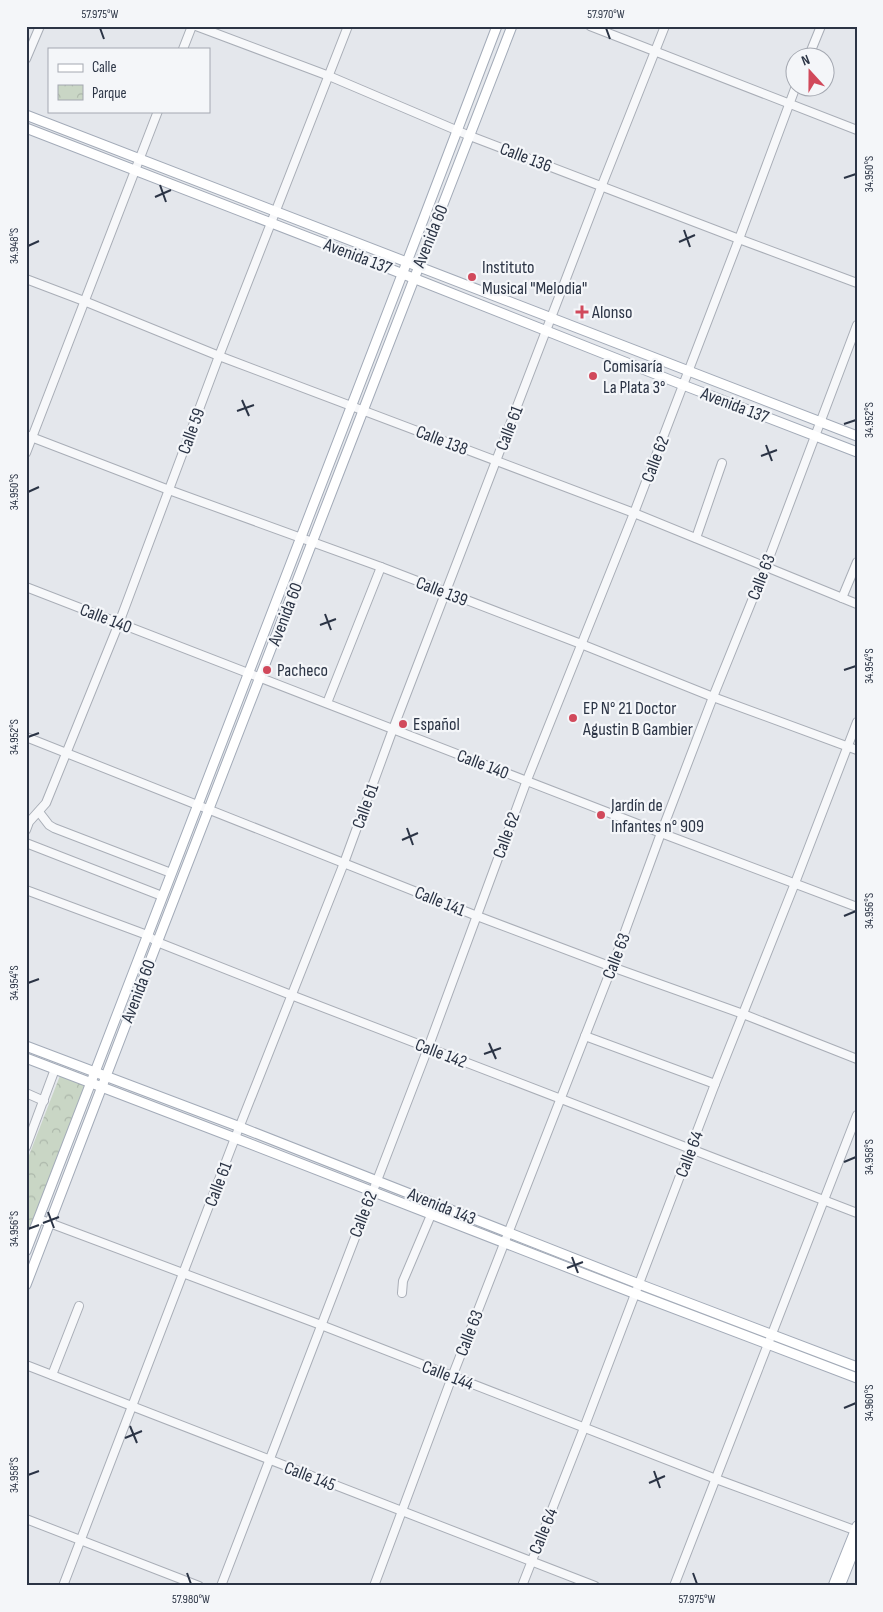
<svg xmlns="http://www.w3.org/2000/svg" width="883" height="1612" font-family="'Sofia Sans Condensed',sans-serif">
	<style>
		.park { fill: url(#park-crowns) }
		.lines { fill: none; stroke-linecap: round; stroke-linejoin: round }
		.minor-casing { stroke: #a9aeb7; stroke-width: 10 }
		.major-casing { stroke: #a3abb8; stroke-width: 11 }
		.minor { stroke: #f7f8fa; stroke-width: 8 }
		.major { stroke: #fff; stroke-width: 9 }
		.ticks { fill: none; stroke: #2b3445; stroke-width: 2 }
		.poi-dot { fill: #d1495b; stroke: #f4f6f9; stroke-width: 2 }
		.labels { text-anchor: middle; stroke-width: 4.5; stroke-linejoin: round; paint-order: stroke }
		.street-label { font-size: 18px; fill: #2b3445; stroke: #f4f6f9 }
		.poi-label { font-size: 18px; fill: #2b3445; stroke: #f4f6f9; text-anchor: start }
		.neatline { fill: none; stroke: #2b3445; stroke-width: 2 }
		.ticks-label { font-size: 12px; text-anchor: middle; fill: #2b3445 }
	</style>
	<defs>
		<pattern id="park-crowns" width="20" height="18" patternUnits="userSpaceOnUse" patternTransform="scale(1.25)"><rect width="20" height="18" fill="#c9d6c5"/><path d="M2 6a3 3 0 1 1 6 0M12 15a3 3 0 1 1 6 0" fill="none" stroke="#adb8ab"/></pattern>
	</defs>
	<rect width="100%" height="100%" fill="#e4e7ec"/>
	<path class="park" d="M61,1073L90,1084L26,1250V1163Z"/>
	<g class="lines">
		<g class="minor-casing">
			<g id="minor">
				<path d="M196,26L329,76L470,136L739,239L857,283"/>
				<path d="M590,26L857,130"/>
				<path d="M183,49L192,26"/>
				<path d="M808,58L821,26"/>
				<path d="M26,59L40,26"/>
				<path d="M26,279L84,301L219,356L634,513L857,604"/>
				<path d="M26,435L169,490L381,567L581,644L713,697L857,750"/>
				<path d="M26,453L158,111"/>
				<path d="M696,538L722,463"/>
				<path d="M26,587L661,833L857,907"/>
				<path d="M842,598L857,562"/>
				<path d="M327,703L381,567"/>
				<path d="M26,737L477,916L612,967L743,1014L857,1059"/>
				<path d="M39,812L49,825L54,828L171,873"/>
				<path d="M26,830L29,822L46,803L119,623L219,356L348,26"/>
				<path d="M26,843L162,896"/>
				<path d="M26,890L147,935L157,942L291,995L857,1213"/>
				<path d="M585,1036L715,1084"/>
				<path d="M26,1093L44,1101"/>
				<path d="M26,1147L55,1069"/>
				<path d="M39,1219L321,1325L716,1479L857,1531"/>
				<path d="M402,1293L403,1281L431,1215"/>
				<path d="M26,1365L595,1586"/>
				<path d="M52,1375L79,1306"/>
				<path d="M26,1519L199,1586"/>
				<path d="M63,1586L235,1138L344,863L393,729L602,185L665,26"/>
				<path d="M221,1586L428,1048L527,780L634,513L739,239L796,86"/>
				<path d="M374,1586L452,1377L612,967L661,833L713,697L766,566L857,325"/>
				<path d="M522,1586L584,1428L715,1084L795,883L857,722"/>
				<path d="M674,1586L857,1115"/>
			</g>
		</g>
		<g class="major-casing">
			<g id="major">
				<path d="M26,115L857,436"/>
				<path d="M26,128L403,274L683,385L857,452"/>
				<path d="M26,1046L240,1127L639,1284L857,1367"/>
				<path d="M26,1058L235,1138L636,1294L857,1378"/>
				<path d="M26,1251C182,842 342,435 497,26"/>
				<path d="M26,1285C70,1171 113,1057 157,943C274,637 395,332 512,26"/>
				<path d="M833,1586L857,1526"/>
				<path d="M840,1586L857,1543"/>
			</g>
		</g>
		<use href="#minor" class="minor"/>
		<use href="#major" class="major"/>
	</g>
	<path class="ticks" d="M100,28L104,39M606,28L610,39M844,178L856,174M160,185L166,202M155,197L171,190M684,230L690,247M679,242L695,235M28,246L39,241M242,400L249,416M237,411L254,405M844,424L856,420M766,445L772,461M761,456L777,450M28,492L39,487M325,614L331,630M320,625L336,619M844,670L856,666M28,737L39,733M407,828L413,845M402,840L418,833M844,916L856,911M28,983L39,979M489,1043L496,1059M484,1054L501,1048M844,1162L856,1157M48,1212L54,1228M43,1223L59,1217M28,1229L39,1225M572,1257L578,1273M567,1268L583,1262M844,1408L856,1403M130,1426L137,1443M125,1438L142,1431M654,1471L660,1488M28,1475L39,1471M649,1483L665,1476M187,1573L191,1584M693,1573L697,1584"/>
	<g class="poi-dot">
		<circle cx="472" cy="277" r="5"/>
		<path d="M579.5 304.5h5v5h5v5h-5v5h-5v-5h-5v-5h5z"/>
		<circle cx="593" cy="376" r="5"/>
		<circle cx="267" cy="670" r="5"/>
		<circle cx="573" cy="718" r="5"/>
		<circle cx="403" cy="724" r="5"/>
		<circle cx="601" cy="815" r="5"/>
	</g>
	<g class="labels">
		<g class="street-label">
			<text transform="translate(526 157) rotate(21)" y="6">Calle 136</text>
			<text transform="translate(430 236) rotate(-68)" y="6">Avenida 60</text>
			<text transform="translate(358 256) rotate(21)" y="6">Avenida 137</text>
			<text transform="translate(735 405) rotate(21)" y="6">Avenida 137</text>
			<text transform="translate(509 428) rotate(-69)" y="6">Calle 61</text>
			<text transform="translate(191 431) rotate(-70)" y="6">Calle 59</text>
			<text transform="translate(442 440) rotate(21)" y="6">Calle 138</text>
			<text transform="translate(655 459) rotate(-69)" y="6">Calle 62</text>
			<text transform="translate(761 577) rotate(-69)" y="6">Calle 63</text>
			<text transform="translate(442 591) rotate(21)" y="6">Calle 139</text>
			<text transform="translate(285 614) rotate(-69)" y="6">Avenida 60</text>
			<text transform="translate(106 618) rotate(21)" y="6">Calle 140</text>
			<text transform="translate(483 764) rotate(21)" y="6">Calle 140</text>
			<text transform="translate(365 806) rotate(-70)" y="6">Calle 61</text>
			<text transform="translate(506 835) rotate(-70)" y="6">Calle 62</text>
			<text transform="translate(440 901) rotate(22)" y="6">Calle 141</text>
			<text transform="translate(616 956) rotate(-69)" y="6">Calle 63</text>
			<text transform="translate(138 991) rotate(-69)" y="6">Avenida 60</text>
			<text transform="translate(441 1053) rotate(21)" y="6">Calle 142</text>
			<text transform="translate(689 1154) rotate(-69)" y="6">Calle 64</text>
			<text transform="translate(218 1184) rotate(-69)" y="6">Calle 61</text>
			<text transform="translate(442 1206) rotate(22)" y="6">Avenida 143</text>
			<text transform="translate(363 1214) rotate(-69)" y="6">Calle 62</text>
			<text transform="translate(469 1333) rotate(-69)" y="6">Calle 63</text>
			<text transform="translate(448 1375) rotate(21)" y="6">Calle 144</text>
			<text transform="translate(310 1476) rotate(21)" y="6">Calle 145</text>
			<text transform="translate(543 1531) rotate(-68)" y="6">Calle 64</text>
		</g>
		<g class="poi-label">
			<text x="482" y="273">Instituto<tspan x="482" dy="21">Musical "Melodia"</tspan></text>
			<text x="592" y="318">Alonso</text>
			<text x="603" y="372">Comisaría<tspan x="603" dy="21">La Plata 3°</tspan></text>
			<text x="277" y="676">Pacheco</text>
			<text x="583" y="714">EP N° 21 Doctor<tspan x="583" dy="21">Agustin B Gambier</tspan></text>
			<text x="413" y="730">Español</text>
			<text x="611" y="811">Jardín de<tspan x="611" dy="21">Infantes n° 909</tspan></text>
		</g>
	</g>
	<rect width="883" height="1612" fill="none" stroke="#f4f6f9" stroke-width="55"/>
	<rect x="48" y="48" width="162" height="65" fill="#f4f6f9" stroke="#a4a8b1"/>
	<rect x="58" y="64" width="25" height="8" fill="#ffffff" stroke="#a4a8b1"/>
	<text x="92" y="72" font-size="15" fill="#2b3445">Calle</text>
	<rect x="58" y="85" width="25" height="15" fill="url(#park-crowns)" stroke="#a4a8b1"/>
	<text x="92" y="98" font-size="15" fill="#2b3445">Parque</text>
	<g transform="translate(810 72) rotate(339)"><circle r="24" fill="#f4f6f9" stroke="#a4a8b1"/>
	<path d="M0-4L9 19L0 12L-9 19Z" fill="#d1495b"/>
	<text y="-8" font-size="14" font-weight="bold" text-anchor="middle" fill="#2b3445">N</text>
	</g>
	<rect x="28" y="28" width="828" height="1556" class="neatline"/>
	<g class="ticks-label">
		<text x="100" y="18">57.975°W</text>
		<text x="606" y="18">57.970°W</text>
		<text transform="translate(869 174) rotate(-90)" y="4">34.950°S</text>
		<text transform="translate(14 246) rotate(-90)" y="4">34.948°S</text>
		<text transform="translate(869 420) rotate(-90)" y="4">34.952°S</text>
		<text transform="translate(14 492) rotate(-90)" y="4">34.950°S</text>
		<text transform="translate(869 666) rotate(-90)" y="4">34.954°S</text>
		<text transform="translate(14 737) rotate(-90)" y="4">34.952°S</text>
		<text transform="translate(869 911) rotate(-90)" y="4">34.956°S</text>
		<text transform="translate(14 983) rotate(-90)" y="4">34.954°S</text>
		<text transform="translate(869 1157) rotate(-90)" y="4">34.958°S</text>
		<text transform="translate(14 1229) rotate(-90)" y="4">34.956°S</text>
		<text transform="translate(869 1403) rotate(-90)" y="4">34.960°S</text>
		<text transform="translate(14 1475) rotate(-90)" y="4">34.958°S</text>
		<text x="191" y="1603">57.980°W</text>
		<text x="697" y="1603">57.975°W</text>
	</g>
</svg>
